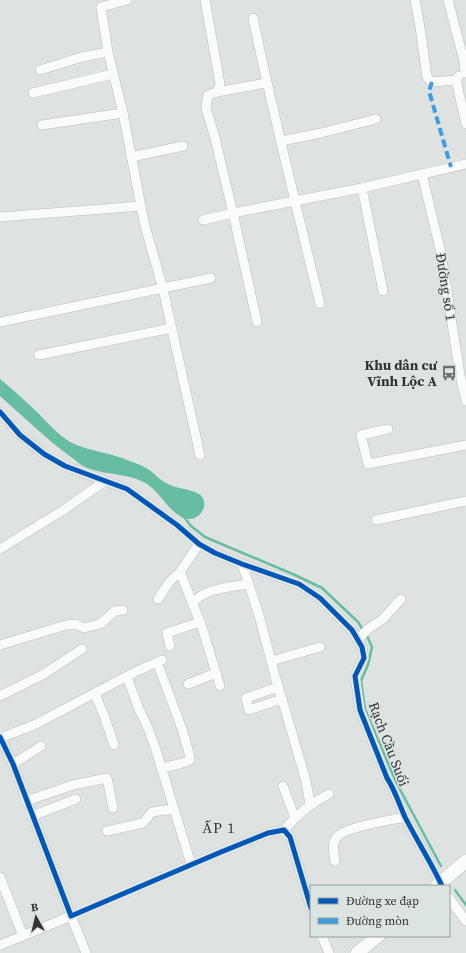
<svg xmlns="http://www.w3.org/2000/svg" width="466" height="953" font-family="'Source Serif 4',serif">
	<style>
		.water { fill: #66bda4 }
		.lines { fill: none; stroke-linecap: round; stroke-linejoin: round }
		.stream { stroke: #66bda4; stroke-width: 2.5 }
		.street-casing { stroke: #babebc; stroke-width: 10 }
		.secondary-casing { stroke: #babebc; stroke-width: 14 }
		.street { stroke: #fafbfa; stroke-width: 9 }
		.secondary { stroke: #fafbfa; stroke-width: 13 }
		.quiet { stroke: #3e9de2; stroke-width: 4; stroke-dasharray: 8 4; stroke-linecap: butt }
		.cycleway-casing { stroke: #dce4e1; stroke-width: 8 }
		.cycleway { stroke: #0057b8; stroke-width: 5 }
		.labels { text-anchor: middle; stroke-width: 3; stroke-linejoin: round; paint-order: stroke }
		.street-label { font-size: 14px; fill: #313433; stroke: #dce4e1 }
		.poi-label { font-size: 14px; font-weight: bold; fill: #313433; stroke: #dce4e1; text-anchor: end }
		.neighbourhood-label { font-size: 15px; letter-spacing: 1px; fill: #313433; stroke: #dce4e1 }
	</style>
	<rect width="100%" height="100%" fill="#dee2e0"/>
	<path class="water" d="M0,379C13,390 26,401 38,413C48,423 57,434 70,442C85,450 105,452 122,458C131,462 144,465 152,472C157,476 160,480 166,483C176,489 187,488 197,493C211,499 203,520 188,519C172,517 161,493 147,484C128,472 103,476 83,466C79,464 76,460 71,457C46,439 23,416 0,396Z"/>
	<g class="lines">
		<g class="stream">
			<path d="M184,517L191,526L205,537L295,575L322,588L358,622L367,636L372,647L368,665L361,681L365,709L396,782L441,866"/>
			<path d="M455,890L466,905"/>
		</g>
		<g class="street-casing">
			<g id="street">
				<path d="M205,0L220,84L217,92L208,95L206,108L215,138L233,213L362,188L466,164"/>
				<path d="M415,0L420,27L427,77L432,82L456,80"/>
				<path d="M448,0L464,61L465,73"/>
				<path d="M253,18C273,114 297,209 320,304"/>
				<path d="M40,70L82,57L108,52"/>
				<path d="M459,76L456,80L466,124"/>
				<path d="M217,92L266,83"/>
				<path d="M33,93L113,74"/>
				<path d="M123,113L108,52L101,7L127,0"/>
				<path d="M42,125L123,113L144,222L163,289L200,455"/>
				<path d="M281,141L321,133L376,119"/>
				<path d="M131,157L183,146"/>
				<path d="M422,174L441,253L460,375L466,401"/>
				<path d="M362,188L383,291"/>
				<path d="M0,217L141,206"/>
				<path d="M203,220L233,213L257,322"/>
				<path d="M0,322L211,278"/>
				<path d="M39,355L172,328"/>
				<path d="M0,412L20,435L44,454L65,466L127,489L177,525L199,544L215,553L242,564L299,584L320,598L352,630L362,647L364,658L355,676L360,710L387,778C395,790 399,804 405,817C417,841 431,862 442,886"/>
				<path d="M388,429L361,435L368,464L466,445"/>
				<path d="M376,520L466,501"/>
				<path d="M199,544L180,572L202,627L220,686"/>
				<path d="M0,549L62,511L105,481"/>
				<path d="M242,564L259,615L278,687L282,699L306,781L310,804"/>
				<path d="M158,599L170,581L180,572"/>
				<path d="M192,604C205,588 229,587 248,584"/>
				<path d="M358,639L368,629L383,619L401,599"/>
				<path d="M0,645L66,625L76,624L84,628L100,624L115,611L123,610"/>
				<path d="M170,646L167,633L200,622"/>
				<path d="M271,661L320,647"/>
				<path d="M157,662L182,729L189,753L190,760L179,764L161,768"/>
				<path d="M127,677L139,709L148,728L155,747L191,864"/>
				<path d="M188,684L216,673"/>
				<path d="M278,687L246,698L249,710L282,699"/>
				<path d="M95,694L105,718L114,745"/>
				<path d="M0,696L44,674L82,649"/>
				<path d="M0,737L13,764L71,916L221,852L268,833L284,830L290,837L311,908"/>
				<path d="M0,738L34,725L137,671L162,660"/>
				<path d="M13,764L41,746"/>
				<path d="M283,786L295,818"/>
				<path d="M26,801L73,785L107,778L113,808"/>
				<path d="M32,816L76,799"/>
				<path d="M284,830C299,813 310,804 329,794"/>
				<path d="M107,831L143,823L152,812L174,809"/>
				<path d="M335,861C334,854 331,843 337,837C345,827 391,820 405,817"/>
				<path d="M0,877L23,936"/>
				<path d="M449,898L466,921"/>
				<path d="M322,936L329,953"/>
				<path d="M0,945L71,916L86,953"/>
			</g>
		</g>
		<g class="secondary-casing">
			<g id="secondary">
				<path d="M437,886L466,861"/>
				<path d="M357,953L378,936"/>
			</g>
		</g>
		<use href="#street" class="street"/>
		<use href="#secondary" class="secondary"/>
		<path class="quiet" d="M432,82L429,91L451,167"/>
		<g class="cycleway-casing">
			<g id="cycleway">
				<path d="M0,412L20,435L44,454L65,466L127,489L177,525L199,544L215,553L242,564L299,584L320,598L352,630L362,647L364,658L355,676L360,710L387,778C395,790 399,804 405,817C417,841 431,862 442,886"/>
				<path d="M0,737L13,764L71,916L221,852L268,833L284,830L290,837L311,908"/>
			</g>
		</g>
		<use href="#cycleway" class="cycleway"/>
	</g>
	<defs>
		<g id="bus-bare" transform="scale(1.2)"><path d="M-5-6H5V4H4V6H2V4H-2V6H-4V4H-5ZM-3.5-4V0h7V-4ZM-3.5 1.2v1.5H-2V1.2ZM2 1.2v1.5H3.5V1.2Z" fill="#6e7170" stroke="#dce4e1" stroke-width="2.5" paint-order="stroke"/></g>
	</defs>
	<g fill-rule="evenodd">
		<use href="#bus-bare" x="449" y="373"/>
	</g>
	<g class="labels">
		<g class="street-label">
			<text transform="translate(446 287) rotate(81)" y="5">Đường số 1</text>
			<text transform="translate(389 744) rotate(69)" y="5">Rạch Cầu Suối</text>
		</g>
		<g class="poi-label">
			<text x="437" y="370">Khu dân cư<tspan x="437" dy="16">Vĩnh Lộc A</tspan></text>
		</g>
		<g class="neighbourhood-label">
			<text x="219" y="833">ẤP 1</text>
		</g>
	</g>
	<rect x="310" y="885" width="140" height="52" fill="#dce4e1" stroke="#989e9b"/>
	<rect x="318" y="898" width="20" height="6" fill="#0057b8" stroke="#989e9b"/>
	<text x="346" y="905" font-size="12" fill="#313433">Đường xe đạp</text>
	<rect x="318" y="918" width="20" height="6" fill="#3e9de2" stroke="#989e9b"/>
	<text x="346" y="925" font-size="12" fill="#313433">Đường mòn</text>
	<g transform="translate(36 917) rotate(352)" stroke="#dce4e1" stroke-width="3" paint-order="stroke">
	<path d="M0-3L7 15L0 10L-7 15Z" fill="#313433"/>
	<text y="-6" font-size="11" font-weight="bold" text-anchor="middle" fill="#313433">B</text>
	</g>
</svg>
